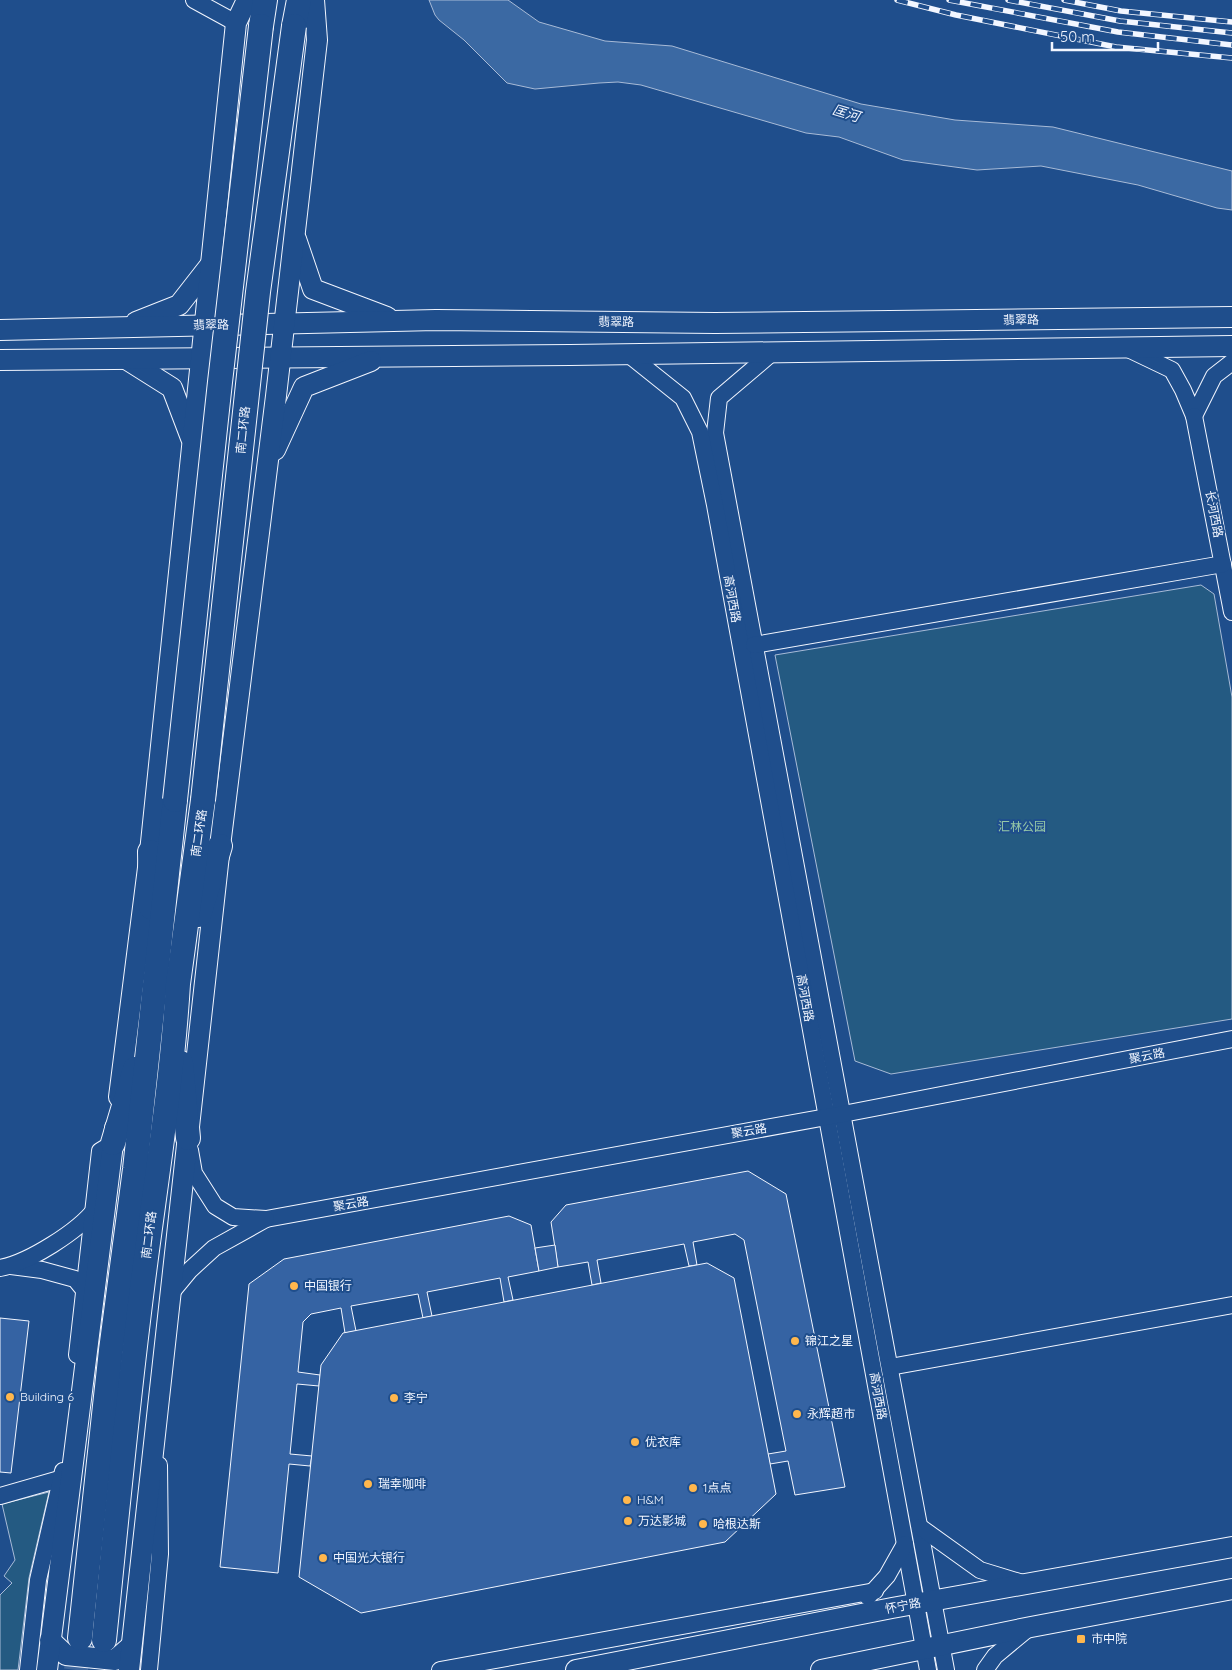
<svg xmlns="http://www.w3.org/2000/svg" width="1232" height="1670" font-family="Quicksand,'Noto Sans SC',sans-serif">
	<style>
		.green { fill: #245a82; stroke: #a8bbd7 }
		.water { fill: #3b69a3; stroke: #a8bbd7 }
		.building { fill: #3563a3; stroke: #f2f6ff }
		.lines { fill: none; stroke-linecap: round; stroke-linejoin: round }
		.highway-tunnel { stroke: #3f679d; stroke-width: 24; stroke-dasharray: 24 12; stroke-linecap: butt }
		.minor-casing { stroke: #f2f6ff; stroke-width: 18 }
		.major-casing { stroke: #f2f6ff; stroke-width: 22 }
		.highway-casing { stroke: #f2f6ff; stroke-width: 26 }
		.minor { stroke: #1f4e8c; stroke-width: 16 }
		.major { stroke: #1f4e8c; stroke-width: 20 }
		.highway { stroke: #1f4e8c; stroke-width: 24 }
		.rail-casing { stroke: #f2f6ff; stroke-width: 5.5 }
		.rail { stroke: #1f4e8c; stroke-width: 4; stroke-dasharray: 11; stroke-linecap: butt }
		.highway-bridge-casing { stroke: #f2f6ff; stroke-width: 26; stroke-linecap: butt }
		.highway-bridge { stroke: #1f4e8c; stroke-width: 24 }
		.poi-dot { fill: #ffb74d; stroke: #1f4e8c; stroke-width: 2 }
		.labels { text-anchor: middle; stroke-width: 4; stroke-linejoin: round; paint-order: stroke }
		.street-label { font-size: 12px; fill: #f2f6ff; stroke: #1f4e8c }
		.park-label { font-size: 12px; fill: #97c8a6; stroke: #1f4e8c }
		.poi-label { font-size: 12px; fill: #f2f6ff; stroke: #1f4e8c; text-anchor: start }
		.water-label { font-size: 14px; font-style: italic; fill: #f2f6ff; stroke: #1f4e8c }
	</style>
	<rect width="100%" height="100%" fill="#1f4e8c"/>
	<g class="green">
		<path d="M1201,585L1214,594L1232,697V1019L891,1074L855,1061L775,655Z"/>
		<path d="M49,1492L29,1578L18,1670H0V1595L12,1583L4,1576L15,1560L2,1504Z"/>
	</g>
	<path class="water" d="M429,0H508L539,22L605,41L672,46L861,104L955,120L1053,127L1232,171V210L1217,208L1138,185L1041,166L977,170L903,160L839,137L806,133L641,85L618,82L599,83L535,89L507,83L464,40L439,20L435,15Z"/>
	<g class="building">
		<path d="M748,1171L786,1194L845,1487L795,1495L788,1461L770,1464L768,1454L786,1451L744,1240L735,1234L693,1242L697,1265L689,1266L684,1244L597,1260L601,1283L592,1285L588,1262L558,1267L551,1222L566,1205Z"/>
		<path d="M509,1216L531,1225L539,1271L508,1277L513,1300L504,1302L500,1278L427,1292L432,1316L423,1318L418,1294L351,1306L356,1331L345,1333L341,1308L311,1314L303,1322L298,1372L320,1375L319,1386L297,1384L290,1454L312,1456L310,1466L289,1464L278,1573L220,1567L249,1284L284,1259Z"/>
		<path d="M555,1245L558,1267L539,1271L535,1248Z"/>
		<path d="M707,1263L734,1278L776,1494L725,1542L361,1613L299,1577L321,1365L343,1333Z"/>
		<path d="M0,1318L29,1321L11,1473L0,1472Z"/>
	</g>
	<g class="lines">
		<path class="highway-tunnel" d="M76,1670L80,1638"/>
		<g class="minor-casing">
			<g id="minor">
				<path d="M194,0L236,23"/>
				<path d="M1126,348L1172,370L1183,390L1194,416L1214,376L1232,362"/>
				<path d="M773,352L719,398L715,433L946,1670"/>
				<path d="M628,354L683,398L700,432L715,505L928,1670"/>
				<path d="M1194,416L1232,612"/>
				<path d="M754,645L1223,564"/>
				<path d="M266,1219L843,1114L1232,1039"/>
				<path d="M11,1266L42,1270L75,1279L84,1290L86,1296"/>
				<path d="M0,1268C28,1263 79,1231 96,1208"/>
				<path d="M171,1293L190,1270L214,1248L266,1219L233,1217L215,1206L194,1173L190,1150"/>
				<path d="M77,1355L100,1151L113,1143"/>
				<path d="M890,1367L1232,1305"/>
				<path d="M0,1496L63,1478"/>
				<path d="M920,1527L980,1570L1026,1584"/>
				<path d="M868,1597L887,1576L905,1544"/>
				<path d="M28,1670L38,1580L63,1471"/>
				<path d="M149,1670L160,1554L159,1465"/>
				<path d="M440,1670L875,1591"/>
				<path d="M985,1670L995,1656L1030,1627"/>
			</g>
		</g>
		<g class="major-casing">
			<g id="major">
				<path d="M296,239L313,289L387,317"/>
				<path d="M136,322L179,305L211,264"/>
				<path d="M0,330L436,320L715,323L1232,317"/>
				<path d="M126,359L172,388L191,438"/>
				<path d="M0,360L570,355L1232,346"/>
				<path d="M275,450L304,387L371,361"/>
				<path d="M119,1097L150,852L236,23L247,0"/>
				<path d="M50,1640L66,1655L115,1660L131,1646"/>
				<path d="M47,1670L115,1128"/>
				<path d="M129,1670L220,846L276,396L317,40L314,0"/>
				<path d="M576,1670L892,1608L1232,1547"/>
				<path d="M821,1670L1031,1627L1232,1589"/>
			</g>
		</g>
		<g class="highway-casing">
			<g id="highway">
				<path d="M261,26L265,0"/>
				<path d="M294,26L299,0"/>
				<path d="M150,852L151,907"/>
				<path d="M199,915L220,846"/>
				<path d="M181,1063L188,1138"/>
				<path d="M113,1143L135,1069"/>
				<path d="M80,1638L111,1350L135,1169L175,800"/>
				<path d="M104,1640C115,1534 125,1427 138,1321C151,1209 171,1097 178,984L203,800"/>
			</g>
		</g>
		<use href="#minor" class="minor"/>
		<use href="#major" class="major"/>
		<use href="#highway" class="highway"/>
		<g class="rail-casing">
			<g id="rail">
				<path d="M897,0L956,15L1116,47L1232,58"/>
				<path d="M949,0L1118,32L1232,45"/>
				<path d="M1008,0L1120,21L1232,33"/>
				<path d="M1064,0L1121,11L1232,22"/>
			</g>
		</g>
		<use href="#rail" class="rail"/>
		<g class="highway-bridge-casing">
			<g id="highway-bridge">
				<path d="M175,800L220,382L261,26"/>
				<path d="M203,800L258,292L294,26"/>
			</g>
		</g>
		<use href="#highway-bridge" class="highway-bridge"/>
	</g>
	<g class="poi-dot">
		<circle cx="294" cy="1286" r="5"/>
		<circle cx="795" cy="1341" r="5"/>
		<circle cx="10" cy="1397" r="5"/>
		<circle cx="394" cy="1398" r="5"/>
		<circle cx="797" cy="1414" r="5"/>
		<circle cx="635" cy="1442" r="5"/>
		<circle cx="368" cy="1484" r="5"/>
		<circle cx="693" cy="1488" r="5"/>
		<circle cx="627" cy="1500" r="5"/>
		<circle cx="628" cy="1521" r="5"/>
		<circle cx="703" cy="1524" r="5"/>
		<circle cx="323" cy="1558" r="5"/>
		<rect x="1076" y="1634" width="10" height="10" rx="2.5"/>
	</g>
	<g class="labels">
		<g class="street-label">
			<text transform="translate(1021 320) rotate(-1)" y="4">翡翠路</text>
			<text transform="translate(616 322) rotate(1)" y="4">翡翠路</text>
			<text transform="translate(211 325) rotate(-1)" y="4">翡翠路</text>
			<text transform="translate(243 430) rotate(-84)" y="4">南二环路</text>
			<text transform="translate(1214 514) rotate(79)" y="4">长河西路</text>
			<text transform="translate(732 599) rotate(80)" y="4">高河西路</text>
			<text transform="translate(199 833) rotate(-82)" y="4">南二环路</text>
			<text transform="translate(805 998) rotate(80)" y="4">高河西路</text>
			<text transform="translate(1147 1056) rotate(-11)" y="4">聚云路</text>
			<text transform="translate(749 1131) rotate(-10)" y="4">聚云路</text>
			<text transform="translate(351 1204) rotate(-10)" y="4">聚云路</text>
			<text transform="translate(149 1235) rotate(-83)" y="4">南二环路</text>
			<text transform="translate(878 1396) rotate(80)" y="4">高河西路</text>
			<text transform="translate(903 1606) rotate(-11)" y="4">怀宁路</text>
		</g>
		<g class="park-label">
			<text x="1022" y="831">汇林公园</text>
		</g>
		<g class="poi-label">
			<text x="304" y="1290">中国银行</text>
			<text x="805" y="1345">锦江之星</text>
			<text x="20" y="1401">Building 6</text>
			<text x="404" y="1402">李宁</text>
			<text x="807" y="1418">永辉超市</text>
			<text x="645" y="1446">优衣库</text>
			<text x="378" y="1488">瑞幸咖啡</text>
			<text x="703" y="1492">1点点</text>
			<text x="637" y="1504">H&amp;M</text>
			<text x="638" y="1525">万达影城</text>
			<text x="713" y="1528">哈根达斯</text>
			<text x="333" y="1562">中国光大银行</text>
			<text x="1091" y="1643">市中院</text>
		</g>
		<g class="water-label">
			<text transform="translate(846 113) rotate(17)" y="5">匡河</text>
		</g>
	</g>
	<path d="M1052 42v8h106v-8" fill="none" stroke="#f2f6ff" stroke-width="2.5"/>
	<text x="1060" y="42" font-size="15" fill="#f2f6ff" stroke="#1f4e8c" stroke-width="4" paint-order="stroke">50 m</text>
</svg>
